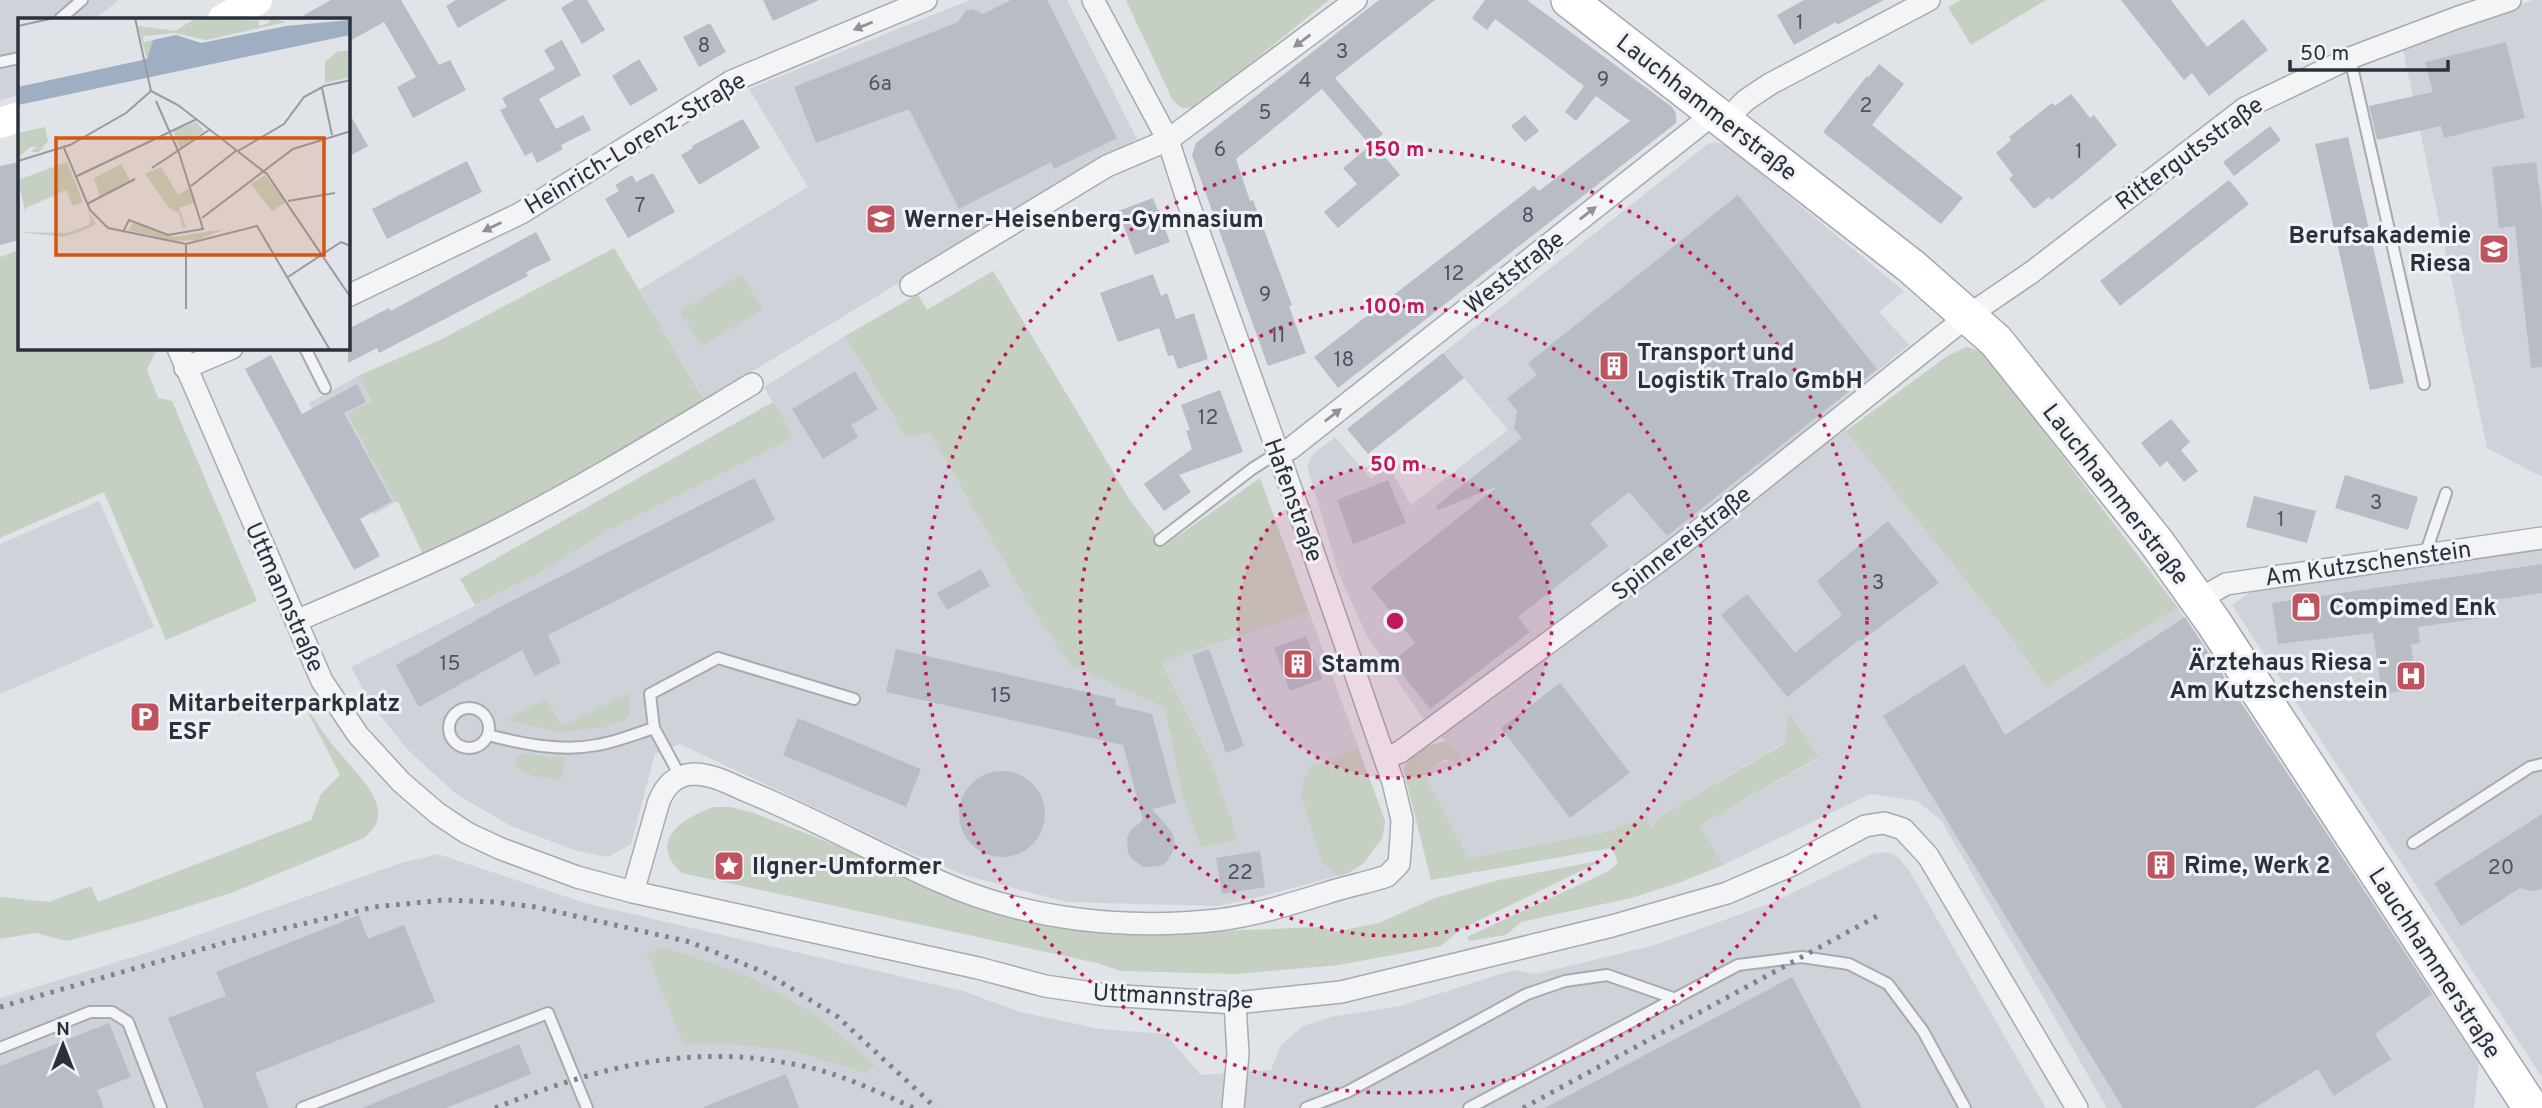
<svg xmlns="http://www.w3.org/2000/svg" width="2542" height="1108" font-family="Overpass,sans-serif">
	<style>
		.built { fill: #cfd2d9 }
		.green { fill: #c5d0c2 }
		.building { fill: #b8bcc4 }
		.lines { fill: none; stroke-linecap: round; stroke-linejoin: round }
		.service-casing { stroke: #a6aab1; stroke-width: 14 }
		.minor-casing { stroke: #a6aab1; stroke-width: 24 }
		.primary-casing { stroke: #a1a7b2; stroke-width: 38 }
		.service { stroke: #f3f4f6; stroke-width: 10 }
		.minor { stroke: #f3f4f6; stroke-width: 21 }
		.secondary { stroke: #fff; stroke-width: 30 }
		.primary { stroke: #fff; stroke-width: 35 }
		.rail { stroke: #7c828f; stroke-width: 5; stroke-dasharray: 3.5 7; stroke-linecap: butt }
		.oneway { fill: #8f929a }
		.ring { fill: none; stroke: #c2185b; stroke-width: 3.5; stroke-dasharray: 3.5 7 }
		.labels { text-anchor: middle; stroke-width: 6; stroke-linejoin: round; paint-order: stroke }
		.number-label { font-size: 21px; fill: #4e535f }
		.street-label { font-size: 24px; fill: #2b303d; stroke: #f0f2f5 }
		.poi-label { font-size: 24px; font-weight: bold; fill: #2b303d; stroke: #f0f2f5; text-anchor: start }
		.inset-road { fill: none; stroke: #989ba3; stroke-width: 2 }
		.view { fill: #d55511; fill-opacity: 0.15; stroke: #d55511; stroke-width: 3.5 }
		.inset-edge { fill: none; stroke: #2b303d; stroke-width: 3.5 }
		.centre { fill: #c2185b; stroke: #f0f2f5; stroke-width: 3.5 }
		.ring-label { font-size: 21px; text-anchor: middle; font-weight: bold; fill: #c2185b; stroke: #f0f2f5; stroke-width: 6; stroke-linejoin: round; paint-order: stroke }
	</style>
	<rect width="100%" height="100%" fill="#e0e3e7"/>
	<g class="built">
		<path d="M0,0H119L95,19H19V95L0,100Z"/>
		<path d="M970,0H1067L1137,139L705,400L639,290L808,187L749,89Z"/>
		<path d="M2533,0H2542V477L2487,448L2403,50Z"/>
		<path d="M1715,142L1728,146L1904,291L1879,312L1909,345L1830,410L2005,629L2046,687L2178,608L2479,1064L2474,1108H2107L1941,820L1917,801L1870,794L1723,865L1700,825L1819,758L1788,713L1785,742L1662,815L1650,829L1645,815L1609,831L1467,858L1426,778L1435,765L1461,756L1424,720L1367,636L1339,574L1307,466L1313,454L1335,437L1371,479L1388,465L1411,505L1508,430L1443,353L1708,144Z"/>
		<path d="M993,271L1129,499L1164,546L930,433L1025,598L1070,665L1165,708L1182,794L1212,763L1162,661L1309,612L1385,821L1382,838L1364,863L1348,873L1263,896L1218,906L1066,902L964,875L904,850L680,744L655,754L631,844L608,857L574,850L511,826L456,794L408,750L372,705L351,667L531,578L608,531L770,450L792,436L764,387L845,336L893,416L927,310Z"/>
		<path d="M358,376L372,402L347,415L395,502L374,515L309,403Z"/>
		<path d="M99,501L154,627L0,694V544Z"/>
		<path d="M2542,548V1077L2232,605L2252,591Z"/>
		<path d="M1887,852L1898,857L1910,872L2046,1108H0V998L159,949L401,863L438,854L585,903L963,991L1020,1012L1100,1029L1165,1034L1201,1075L1271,1070L1281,1045L1303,1026L1331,1017L1400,1006L1513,970L1536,974L1655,945L1774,902L1872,854Z"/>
	</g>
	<g class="green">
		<path d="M1126,0H1329L1195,108H1182L1173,101Z"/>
		<path d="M1961,0H2046L1971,45L1948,7Z"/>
		<path d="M614,248L705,401L565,485L423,554L398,502H395L347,414L372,401L358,376L440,340Z"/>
		<path d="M19,250V348H158L147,369L158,398L172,401L257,601L166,640L104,492L0,538V257Z"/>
		<path d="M993,271L1129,499L1164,546L1260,478L1309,612L1162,662L1212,763L1238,840L1201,847L1182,794L1165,708L1070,665L1025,598L930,433L906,437L845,336L918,294L927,310Z"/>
		<path d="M741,274L763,309L702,346L680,312Z"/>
		<path d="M1967,347L1983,352L2178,608L2046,687L2005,629L1846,431L1947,356Z"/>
		<path d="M773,402L793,436L770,450L608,531L531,578L475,605L460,579Z"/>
		<path d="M293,683C303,702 315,721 328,739C342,758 375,787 378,810C380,822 373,830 364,838L231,893L145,920L67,941L35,933L0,939V897L49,902L91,886L98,902L311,820L321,794L340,775Z"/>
		<path d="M630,692V713L625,720L606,727L559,732L506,720L546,699L562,726Z"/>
		<path d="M1788,712L1819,757L1700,825L1723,865L1681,882L1631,898L1521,922L1506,935L1469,941L1467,937L1607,872L1618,863L1612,848L1431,880L1403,768C1413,751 1427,745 1446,741L1461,756L1456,763L1447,759L1435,765L1426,778L1468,858L1609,831L1646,815L1651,828L1662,815L1785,743Z"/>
		<path d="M1358,748L1385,821L1382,838L1364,863L1348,873L1338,876L1322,862L1301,794L1304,778L1310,767Z"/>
		<path d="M521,754L566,758L560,780C546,777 518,778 515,761Z"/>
		<path d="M714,807H730L754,813L861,855L1068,927L1111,933H1165L1322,927L1335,932L1379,923L1435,898L1499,880L1603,860L1461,929L1441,946L1339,965L1237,974L1121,971L1097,963L682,873C646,842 683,817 714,807Z"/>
		<path d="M664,947L753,978L818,1017L875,1065L866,1073L793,1051L730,1044H683L647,954Z"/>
	</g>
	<g class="building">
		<path d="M331,0H401L439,65L450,60L466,90L413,118L397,87L416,77L384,22L348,42V19H297Z"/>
		<path d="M456,0H507L458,28L446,6Z"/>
		<path d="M574,0H587L605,30L582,44L561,8Z"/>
		<path d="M763,0H819L773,21Z"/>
		<path d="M1011,0H1047L1117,138L1054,169L1051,162L959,209L909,109L816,143L794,87L958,22L966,10L972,9L983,14Z"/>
		<path d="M1379,0H1435L1335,78L1383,134L1370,145L1322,89L1236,159L1250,201L1253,200L1292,305L1289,306L1306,353L1268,366L1192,155L1196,143Z"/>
		<path d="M1485,0H1527L1672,107L1676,114V123L1338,388L1314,357L1534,186L1539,191L1630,121L1596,96L1576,121L1565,112L1584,86L1495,19L1487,30L1472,18Z"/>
		<path d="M1804,0H1884L1837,25L1836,22L1794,45L1777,15Z"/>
		<path d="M2121,0H2171L2207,47L2243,19L2268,50L2209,96L2192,73L2184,80Z"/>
		<path d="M710,23L726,52L699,67L683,37Z"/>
		<path d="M562,40L581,75L539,99L556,129L583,115L591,130L561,145L563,149L537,163L532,152L525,156L500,110L507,107L502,98L555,69L544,50Z"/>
		<path d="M2506,42L2525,118L2444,138L2441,126L2377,140L2369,106L2433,92L2425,62Z"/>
		<path d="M639,59L658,90L630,106L612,76Z"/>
		<path d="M1879,64L1904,84L1872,125L1963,198L1941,224L1823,132L1867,76L1869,77Z"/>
		<path d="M2071,94L2090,118L2094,115L2117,145L2078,179L2051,200L2049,197L2034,209L2009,179L2013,175L1996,153L2011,140L2009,137L2052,103L2055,106Z"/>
		<path d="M348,111L368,146L348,157Z"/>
		<path d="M1525,115L1539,131L1525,142L1511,126Z"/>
		<path d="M743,119L760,148L699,185L681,155L693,148L692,146Z"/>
		<path d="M2270,126L2281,140L2234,176L2223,162Z"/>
		<path d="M2348,137L2404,383L2370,390L2315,144Z"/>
		<path d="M1373,143L1400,175L1338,228L1324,212L1357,184L1343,168Z"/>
		<path d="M467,161L482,192L387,239L372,209Z"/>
		<path d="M19,162V240L0,245V166Z"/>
		<path d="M2536,162L2542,210V367L2531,368L2515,226L2499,228L2492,167Z"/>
		<path d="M653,173L675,212L628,238L605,199L619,191L615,185L632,175L636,182Z"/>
		<path d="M2229,180L2249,204L2120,306L2100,281Z"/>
		<path d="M1738,195L1877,369L1667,536L1629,492L1590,523L1608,546L1518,617L1530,632L1430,709L1392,661L1415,643L1371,587L1498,486L1438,510L1436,506L1522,438L1514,428L1517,411L1507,398L1537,375L1528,363Z"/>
		<path d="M1153,198L1170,242L1135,255L1118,211Z"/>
		<path d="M536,232L551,260L526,272L528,276L379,353L377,348L348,363V329L389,308L391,311Z"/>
		<path d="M1153,274L1161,296L1167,293L1176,319L1194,313L1208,359L1178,369L1173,355L1168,356L1159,328L1118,342L1100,293Z"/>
		<path d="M1443,353L1464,378L1368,454L1347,429Z"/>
		<path d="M271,355L302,414L357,384L366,402L344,413L392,501L360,519L380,556L354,570L245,369Z"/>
		<path d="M855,371L878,409L851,425L858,437L823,459L792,409Z"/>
		<path d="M1220,390L1243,452L1179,475L1191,492L1164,511L1144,484L1192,449L1186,431L1190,430L1181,405Z"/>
		<path d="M2171,419L2190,442L2181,450L2198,471L2184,482L2167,461L2160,467L2141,443Z"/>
		<path d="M2345,475L2418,497L2408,530L2335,508Z"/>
		<path d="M754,478L775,520L548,635L561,663L535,676L522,650L419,707L396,665L500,607Z"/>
		<path d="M1388,480L1406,523L1353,544L1337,500Z"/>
		<path d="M2254,496L2316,511L2307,543L2246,527Z"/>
		<path d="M1888,521L1939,583L1861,641L1860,639L1787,697L1721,615L1747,594L1795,653L1842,615L1817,581Z"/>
		<path d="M2542,564V593L2480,602L2482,618L2418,627L2420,643L2411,644L2417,689L2382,694L2373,633L2278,644L2272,603Z"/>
		<path d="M981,569L990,586L947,610L937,593Z"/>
		<path d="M2185,617L2432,994L2375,1034L2391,1059L2334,1096L2318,1069L2254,1108H2123L1883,716L1964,664L2005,735Z"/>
		<path d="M1306,636L1322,679L1290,691L1274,648Z"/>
		<path d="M896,649L1116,699L1115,705L1152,714L1176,803L1152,809L1171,831L1174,839L1175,847L1167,862L1160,866L1144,867L1132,859L1128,853L1127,838L1130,831L1143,820L1123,745L886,692Z"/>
		<path d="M1209,649L1244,746L1226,753L1192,655Z"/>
		<path d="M1560,683L1630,773L1570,818L1501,728Z"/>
		<path d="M798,718L921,769L906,807L783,755Z"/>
		<circle cx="1002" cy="814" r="43"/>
		<path d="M2542,814V889L2532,891L2520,888L2461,926L2434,883Z"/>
		<path d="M1260,851L1265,887L1222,894L1216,858Z"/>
		<path d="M359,915L368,939L404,925L435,1002L255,1073L269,1108H204L168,1018L226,996L216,972Z"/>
		<path d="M1792,977L1862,1108H1545Z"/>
		<path d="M109,1023L131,1077L97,1090L104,1108H0V1066Z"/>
		<path d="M519,1044L531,1074L446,1108H362Z"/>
		<path d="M786,1074L799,1108H704V1107Z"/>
	</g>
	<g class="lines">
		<g class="service-casing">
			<g id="service">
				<path d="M60,19L82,0"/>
				<path d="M2350,58L2424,384"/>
				<path d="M0,62L19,58"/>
				<path d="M305,348L325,388"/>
				<path d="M1160,540L1252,469L1277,453"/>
				<path d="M2425,555L2446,493"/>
				<circle cx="469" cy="728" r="20"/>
				<path d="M488,735C523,744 561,752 597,745C616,742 635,734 654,728"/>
				<path d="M680,776L654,728L650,694L718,658L854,699"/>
				<path d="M2413,843L2530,767L2542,764"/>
				<path d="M0,1048L90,1012H112L128,1022L161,1108"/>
				<path d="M302,1108L548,1013L587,1108"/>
				<path d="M1306,1108L1347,1092L1527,994L1565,981L1607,975L1676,999"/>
				<path d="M1469,1108L1738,965L1802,957L1849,964L1888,984L1923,1031L1965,1108"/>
			</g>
		</g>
		<g class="minor-casing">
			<g id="minor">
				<path d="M1726,120L1746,100L1770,84L1929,0"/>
				<path d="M911,285L1107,166L1168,140L1356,0"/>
				<path d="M348,296L521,213L732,81L926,0"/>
				<path d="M178,348L322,681L358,735L401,782L437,813L467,833L499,848L577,877L633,892L978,968L1045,986L1106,995L1235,1003L1341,992L1612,926L1727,893L1792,865L1865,826L1884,823L1903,829L1928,856L2077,1108"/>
				<path d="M185,368L232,348"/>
				<path d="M1277,453L1290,449L1716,112"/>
				<path d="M2198,600L2226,584L2542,538"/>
				<path d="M296,621C363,592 429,565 494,532C583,487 667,435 752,384"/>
				<path d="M1385,758L1400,752L1674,550L1969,315L2032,272L2245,108L2350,58L2456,18L2510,0"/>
				<path d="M633,892L659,801C666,785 675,775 694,774C713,774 732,785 749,792C815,819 877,854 941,882C1026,920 1126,930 1218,920C1258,915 1297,902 1336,890C1353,885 1370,882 1387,876L1399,864L1401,838L1402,820L1393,782L1300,514L1188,202L1168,140L1093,0"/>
				<path d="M1233,1108L1238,1054L1235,1003"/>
			</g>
		</g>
		<g class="primary-casing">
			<path id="primary" d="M1569,0L1912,267L1996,341L2157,543L2214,623L2531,1108"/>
		</g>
		<use href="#service" class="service"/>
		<use href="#minor" class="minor"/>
		<g class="secondary">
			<path d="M223,19L257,0"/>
			<path d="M0,123L19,117"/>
		</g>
		<use href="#primary" class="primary"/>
		<g class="rail">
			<path d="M0,1007L227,942L374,907L444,900L494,902L536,907L690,942L766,973L838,1017L936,1108"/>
			<path d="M495,1108C596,1068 689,1042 798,1065C839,1073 876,1091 914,1108"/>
			<path d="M1523,1108L1881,914"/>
		</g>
	</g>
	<defs><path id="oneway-solid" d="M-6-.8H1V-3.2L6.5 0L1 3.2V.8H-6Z" transform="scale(1.75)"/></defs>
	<g class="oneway">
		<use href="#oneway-solid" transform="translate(863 26) rotate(158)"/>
		<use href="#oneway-solid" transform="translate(1302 41) rotate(143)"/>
		<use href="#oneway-solid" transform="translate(1588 213) rotate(-38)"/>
		<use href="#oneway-solid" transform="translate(492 227) rotate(154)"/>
		<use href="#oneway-solid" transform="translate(1333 415) rotate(-38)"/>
	</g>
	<circle cx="1395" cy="621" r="157" fill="#c2185b" fill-opacity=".12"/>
	<g class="ring">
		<circle cx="1395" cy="621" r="157"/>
		<circle cx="1395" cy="621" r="315"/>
		<circle cx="1395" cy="621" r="472"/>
	</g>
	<defs>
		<g id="school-square" transform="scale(1.575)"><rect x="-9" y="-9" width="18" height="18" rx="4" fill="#bf535e" stroke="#f0f2f5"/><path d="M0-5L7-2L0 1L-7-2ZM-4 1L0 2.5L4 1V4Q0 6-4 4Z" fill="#fff"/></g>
		<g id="university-square" transform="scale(1.575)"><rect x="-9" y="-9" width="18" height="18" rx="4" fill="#bf535e" stroke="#f0f2f5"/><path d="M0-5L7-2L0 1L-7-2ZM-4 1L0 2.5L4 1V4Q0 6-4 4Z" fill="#fff"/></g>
		<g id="building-square" transform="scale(1.575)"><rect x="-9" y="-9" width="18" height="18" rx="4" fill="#bf535e" stroke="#f0f2f5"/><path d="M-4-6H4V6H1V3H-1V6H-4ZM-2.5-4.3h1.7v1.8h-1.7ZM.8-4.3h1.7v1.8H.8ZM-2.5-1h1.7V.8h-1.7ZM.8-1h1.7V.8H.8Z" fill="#fff"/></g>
		<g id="shop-square" transform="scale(1.575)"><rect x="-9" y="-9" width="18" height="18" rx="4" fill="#bf535e" stroke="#f0f2f5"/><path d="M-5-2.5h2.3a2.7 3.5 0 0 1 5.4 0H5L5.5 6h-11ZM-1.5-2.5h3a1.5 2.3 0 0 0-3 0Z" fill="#fff"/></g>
		<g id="hospital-square" transform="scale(1.575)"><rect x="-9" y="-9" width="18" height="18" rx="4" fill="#bf535e" stroke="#f0f2f5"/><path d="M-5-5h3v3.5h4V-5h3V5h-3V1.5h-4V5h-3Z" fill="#fff"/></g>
		<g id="parking-square" transform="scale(1.575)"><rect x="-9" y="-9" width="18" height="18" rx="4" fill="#bf535e" stroke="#f0f2f5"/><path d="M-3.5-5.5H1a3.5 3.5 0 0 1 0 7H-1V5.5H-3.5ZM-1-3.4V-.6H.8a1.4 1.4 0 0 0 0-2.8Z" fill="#fff"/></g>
		<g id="sight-square" transform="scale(1.575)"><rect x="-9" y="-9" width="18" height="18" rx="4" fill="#bf535e" stroke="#f0f2f5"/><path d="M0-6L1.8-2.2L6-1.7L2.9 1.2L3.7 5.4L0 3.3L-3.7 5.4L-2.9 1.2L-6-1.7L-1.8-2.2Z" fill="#fff"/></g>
	</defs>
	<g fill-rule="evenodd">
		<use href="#school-square" x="881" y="219"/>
		<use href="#university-square" x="2494" y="249"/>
		<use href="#building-square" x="1614" y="366"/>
		<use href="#shop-square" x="2306" y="607"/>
		<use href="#building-square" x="1298" y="664"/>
		<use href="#hospital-square" x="2411" y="676"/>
		<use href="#parking-square" x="145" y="717"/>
		<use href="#building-square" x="2161" y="865"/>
		<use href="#sight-square" x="729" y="866"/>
	</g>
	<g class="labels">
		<g class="number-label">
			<text x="1800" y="29">1</text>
			<text x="704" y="52">8</text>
			<text x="1342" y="58">3</text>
			<text x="1603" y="86">9</text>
			<text x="1305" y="87">4</text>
			<text x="880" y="90">6a</text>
			<text x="1866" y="112">2</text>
			<text x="1265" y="119">5</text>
			<text x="1220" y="156">6</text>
			<text x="2079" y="158">1</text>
			<text x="640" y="212">7</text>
			<text x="1528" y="222">8</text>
			<text x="1454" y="280">12</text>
			<text x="1265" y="301">9</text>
			<text x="1278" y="342">11</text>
			<text x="1344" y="366">18</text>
			<text x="1208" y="424">12</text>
			<text x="2376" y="509">3</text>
			<text x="2281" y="526">1</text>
			<text x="1878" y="589">3</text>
			<text x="450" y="670">15</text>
			<text x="1001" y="702">15</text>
			<text x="2501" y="874">20</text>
			<text x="1240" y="879">22</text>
		</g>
		<g class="street-label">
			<text transform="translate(1707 107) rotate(38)" y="8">Lauchhammerstraße</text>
			<text transform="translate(635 143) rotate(-31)" y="8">Heinrich-Lorenz-Straße</text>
			<text transform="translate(2189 153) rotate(-36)" y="8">Rittergutsstraße</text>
			<text transform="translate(1514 272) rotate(-38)" y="8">Weststraße</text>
			<text transform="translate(2116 494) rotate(52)" y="8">Lauchhammerstraße</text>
			<text transform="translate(1294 500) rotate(70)" y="8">Hafenstraße</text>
			<text transform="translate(1681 543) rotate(-38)" y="8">Spinnereistraße</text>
			<text transform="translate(2368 563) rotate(-8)" y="8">Am Kutzschenstein</text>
			<text transform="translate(285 597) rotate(66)" y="8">Uttmannstraße</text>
			<text transform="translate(2435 963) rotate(57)" y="8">Lauchhammerstraße</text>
			<text transform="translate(1173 996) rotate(3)" y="8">Uttmannstraße</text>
		</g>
		<g class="poi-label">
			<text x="904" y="227">Werner-Heisenberg-Gymnasium</text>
			<text x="2471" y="243" text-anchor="end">Berufsakademie<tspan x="2471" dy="28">Riesa</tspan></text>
			<text x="1637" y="360">Transport und<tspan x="1637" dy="28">Logistik Tralo GmbH</tspan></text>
			<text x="2329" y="615">Compimed Enk</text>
			<text x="2388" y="670" text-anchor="end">Ärztehaus Riesa -<tspan x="2388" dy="28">Am Kutzschenstein</tspan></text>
			<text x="1321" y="672">Stamm</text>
			<text x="168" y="711">Mitarbeiterparkplatz<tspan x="168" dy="28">ESF</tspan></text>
			<text x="2184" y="873">Rime, Werk 2</text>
			<text x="752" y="874">Ilgner-Umformer</text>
		</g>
	</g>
	<g transform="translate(18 18)">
		<rect width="332" height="332" fill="#e0e3e7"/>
		<path d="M178,0L241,3V8L251,5L252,0L268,4L188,22L157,15L125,18L126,24L135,22L129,41L120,8L157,13ZM320,33H332V59L307,65V44ZM178,104L186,113L162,131L155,113ZM27,109L30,123L21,134H13L18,129H12L0,140V115ZM49,144L65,184L55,188L48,172L8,190V196L0,162ZM103,146L112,162L82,179L76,160ZM143,149L160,177L171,170L176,185L161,190L168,209L165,210L161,195L151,190L127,156ZM247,157L268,184L254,193L233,166ZM69,192L78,206L62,214L45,219L0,214L48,215L71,207L73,202ZM115,205L155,219L207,211L179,222L156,223L110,212Z" fill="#c5d0c2"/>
		<path d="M332,2V17L0,87V69L129,41L135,22L158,17L183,25L268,8Z" fill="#9fafc3"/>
		<path class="inset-road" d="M117,0L133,73M0,8L36,0M304,70L314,117M133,73L160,87L249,156L333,280M46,130L72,192L90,210L168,226L239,208L312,332M220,133L266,106L286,79L306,68L333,62M0,143L52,127L108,95L133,73M134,150L191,112M57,159L179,101M173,168L219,132M270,183L317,175M69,186L117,161M184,200L275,131L333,113M105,214L111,202L150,217L185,211L161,135L138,83M270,259L323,224L333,228M168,291V226"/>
		<path class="view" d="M38,120H306V237H38Z"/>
		<rect width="332" height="332" class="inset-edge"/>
	</g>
	<circle cx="1395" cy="621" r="10" class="centre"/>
	<g class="ring-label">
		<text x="1395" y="156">150 m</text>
		<text x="1395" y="313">100 m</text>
		<text x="1395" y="471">50 m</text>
	</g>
	<g transform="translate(63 1045)" stroke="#f0f2f5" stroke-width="5" paint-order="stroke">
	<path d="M0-5L12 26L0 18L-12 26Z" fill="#2b303d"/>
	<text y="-10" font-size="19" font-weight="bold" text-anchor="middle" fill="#2b303d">N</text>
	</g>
	<path d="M2290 60v10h158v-10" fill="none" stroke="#2b303d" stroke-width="3.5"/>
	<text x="2300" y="60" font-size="21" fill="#2b303d" stroke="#f0f2f5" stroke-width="5" paint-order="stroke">50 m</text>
</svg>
